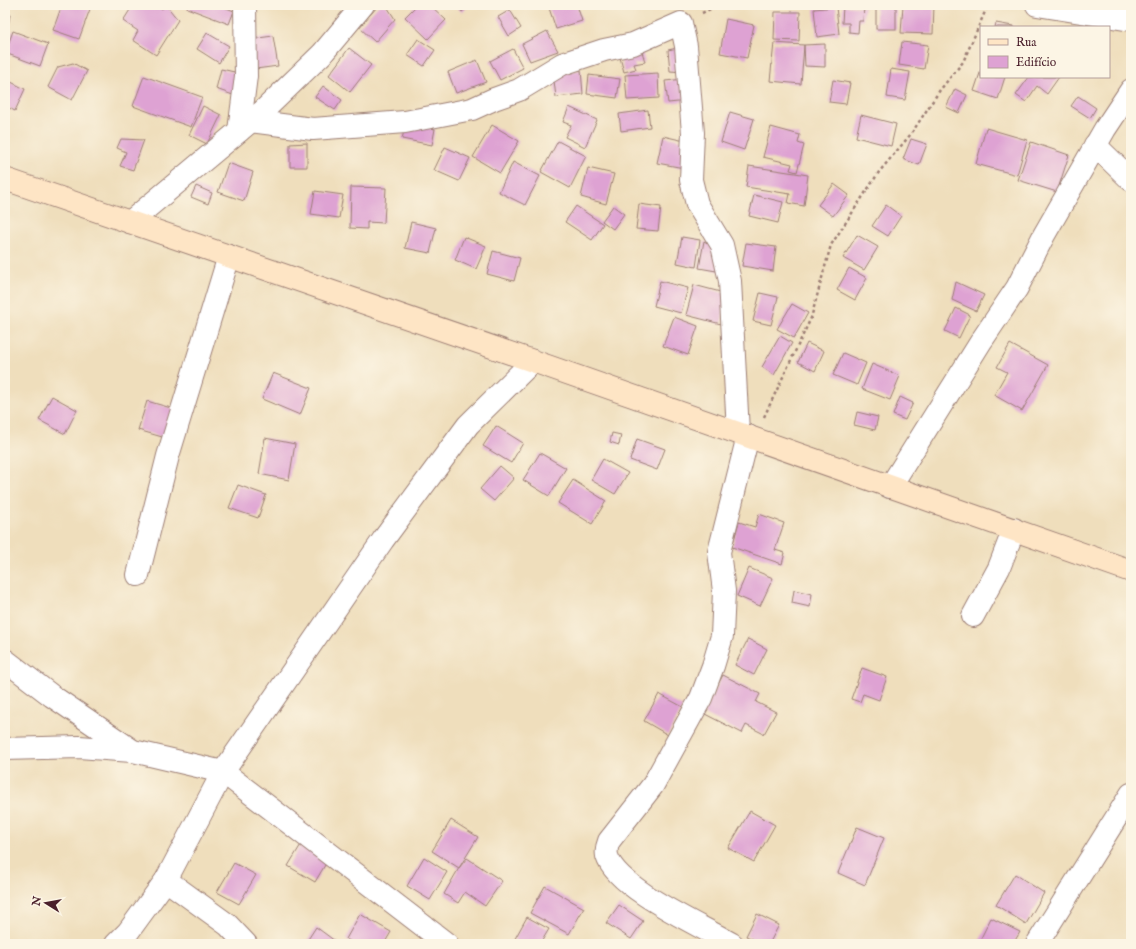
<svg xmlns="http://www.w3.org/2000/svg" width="1136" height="949" font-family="'IM FELL English',serif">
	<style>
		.building { fill: #dea2d3 }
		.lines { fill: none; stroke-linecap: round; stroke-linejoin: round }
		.street-casing { stroke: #9c7e74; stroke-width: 24 }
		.secondary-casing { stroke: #9c7e74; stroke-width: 24 }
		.path { stroke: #9c7e74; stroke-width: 2.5; stroke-dasharray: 3 3; stroke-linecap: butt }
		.street { stroke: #fff; stroke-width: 22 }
		.secondary { stroke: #fee5c5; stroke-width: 22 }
	</style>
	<rect width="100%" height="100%" fill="#fcf5e5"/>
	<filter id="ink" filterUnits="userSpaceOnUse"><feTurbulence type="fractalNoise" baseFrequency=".025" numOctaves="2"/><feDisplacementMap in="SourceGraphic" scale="8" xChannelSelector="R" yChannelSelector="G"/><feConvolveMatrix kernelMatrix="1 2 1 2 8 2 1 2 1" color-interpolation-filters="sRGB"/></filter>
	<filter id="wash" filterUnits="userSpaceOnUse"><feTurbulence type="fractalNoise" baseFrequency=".012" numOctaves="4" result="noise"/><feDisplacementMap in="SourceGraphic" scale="16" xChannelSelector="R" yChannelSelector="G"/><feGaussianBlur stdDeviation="0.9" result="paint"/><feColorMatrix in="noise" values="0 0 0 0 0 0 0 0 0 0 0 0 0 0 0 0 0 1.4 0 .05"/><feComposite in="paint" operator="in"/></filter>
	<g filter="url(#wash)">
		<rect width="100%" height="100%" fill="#efdebc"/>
		<g id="blocks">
			<g class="building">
				<path d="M62,5H78L90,9L79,39L53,30Z"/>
				<path d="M133,5H157L162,9L166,5L178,20L156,55L133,40L138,31L123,21Z"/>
				<path d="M188,5H219L234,11L229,24L187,8Z"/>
				<path d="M379,5H386L395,19L375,42L359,27Z"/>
				<path d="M417,5H430L446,20L428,39L405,17Z"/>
				<path d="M455,5H470L462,12Z"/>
				<path d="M548,5H577L582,21L556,29Z"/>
				<path d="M903,5H934L933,34L901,33Z"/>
				<path d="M843,6L864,7L863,21H859L858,33L849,32V23H842Z"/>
				<rect x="876" y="6" width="20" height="23"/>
				<path d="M836,7L839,34L817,37L814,9Z"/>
				<path d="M510,10L521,28L509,36L498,17Z"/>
				<path d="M775,12H800L799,41L774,40Z"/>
				<path d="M5,14L10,15L8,26H5Z"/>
				<path d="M726,19L754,25L747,58L720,53Z"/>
				<path d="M996,23L1013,26V27H995Z"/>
				<path d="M13,31L48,44L40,66L5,53Z"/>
				<path d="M547,31L558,51L530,61L522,44Z"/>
				<path d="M207,33L229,46L219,63L197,49Z"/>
				<path d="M273,36L278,66L256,69L251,39Z"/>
				<path d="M418,39L435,50L424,66L407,55Z"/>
				<path d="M902,42L928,45L924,69L899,65Z"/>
				<path d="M774,43L804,45L801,84L770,81Z"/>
				<path d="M825,44V67L805,66L804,45Z"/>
				<path d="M682,47L684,72L670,71L668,50Z"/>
				<path d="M349,48L371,65L350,92L329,75Z"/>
				<path d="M641,48L645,62L634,64L636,69L624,72L619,54Z"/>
				<path d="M513,49L523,68L500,80L490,61Z"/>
				<path d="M477,60L486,82L456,93L448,72Z"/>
				<path d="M73,63L87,71L72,100L48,87L58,67Z"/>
				<path d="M221,69L239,73L233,95L216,89Z"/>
				<path d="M891,69L910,72L905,100L887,97Z"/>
				<path d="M581,70L583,94L556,97L553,73Z"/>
				<path d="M981,70V77H1005L998,99L974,91Z"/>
				<path d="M658,73L659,98L627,100L625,75Z"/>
				<path d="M589,75L620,79L617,98L587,94Z"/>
				<path d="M144,76L202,97L191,127L133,106Z"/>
				<path d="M1029,77H1059L1047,94L1037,86L1026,102L1016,95Z"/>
				<path d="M5,79L25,89L15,111L5,106Z"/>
				<path d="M684,79L688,101L668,103L665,81Z"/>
				<path d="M833,80L850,83L846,104L829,102Z"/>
				<path d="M323,86L342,100L335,110L315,97Z"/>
				<path d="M955,89L967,95L959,113L946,107Z"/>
				<path d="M1078,96L1096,108L1090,118L1071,106Z"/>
				<path d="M203,106L221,115L207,144L189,135Z"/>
				<path d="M569,107L597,120L585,147L565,137L571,125L563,122Z"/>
				<path d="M648,110L650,127L621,131L619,114Z"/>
				<path d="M730,112L754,119L744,150L721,142Z"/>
				<path d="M861,115L896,124L891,146L856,137Z"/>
				<path d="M406,123L435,129L432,145L402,139Z"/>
				<path d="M492,125L519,141L500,173L473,157Z"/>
				<path d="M771,127L800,135L798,143L804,145L797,172L790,170L792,164L763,157Z"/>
				<path d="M986,128L1027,140L1017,175L976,164Z"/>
				<path d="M663,136L689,142L684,168L657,163Z"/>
				<path d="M121,139L144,140L133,170L120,166L126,152L117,148Z"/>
				<path d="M911,139L927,144L919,165L903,159Z"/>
				<path d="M558,141L586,156L570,188L541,172Z"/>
				<path d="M1031,142L1069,155L1057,192L1018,180Z"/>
				<path d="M307,143V167H290V144Z"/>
				<path d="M445,147L470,158L459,181L434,170Z"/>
				<path d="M513,162L540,176L525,205L499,192Z"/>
				<path d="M228,163L253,172L244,201L218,192Z"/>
				<path d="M749,166L808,175L804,206L788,203L790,194L746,187Z"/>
				<path d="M588,168L614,174L606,204L581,197Z"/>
				<path d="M834,184L849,195L833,216L818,205Z"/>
				<path d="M196,186L212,193L208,204L191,197Z"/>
				<path d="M351,187L386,188L384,223L367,222V229L350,228Z"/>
				<path d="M315,191L343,195L339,218L311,214Z"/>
				<path d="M754,195L783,202L778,223L749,216Z"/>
				<path d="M639,204L661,207L658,231L636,229Z"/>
				<path d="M886,205L901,216L888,236L872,226Z"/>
				<path d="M576,206L603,224L592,240L565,222Z"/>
				<path d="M613,206L624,214L613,229L602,221Z"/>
				<path d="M411,222L436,228L430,253L405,248Z"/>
				<path d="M857,235L878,247L864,270L843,258Z"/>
				<path d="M464,237L486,246L476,269L455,260Z"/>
				<path d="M682,237L700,240L696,267L677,263Z"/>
				<path d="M704,241L718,249L722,272L699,268Z"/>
				<path d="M746,243L776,247L773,271L742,266Z"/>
				<path d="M493,251L520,258L514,281L487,274Z"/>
				<path d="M849,268L867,278L855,300L837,290Z"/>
				<path d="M660,281L688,288L681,313L654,306Z"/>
				<path d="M956,282L984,295L976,311L952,300Z"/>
				<path d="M694,285L728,294L721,324L686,315Z"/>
				<path d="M760,293L778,297L771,325L753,321Z"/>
				<path d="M792,304L808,313L794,338L777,329Z"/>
				<path d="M956,308L970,315L959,338L945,331Z"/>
				<path d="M674,317L698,326L688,355L663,346Z"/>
				<path d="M780,336L792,343L774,375L762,367Z"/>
				<path d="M807,343L824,351L815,371L798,362Z"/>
				<path d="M1010,344L1048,365L1022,411L994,395L1007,372L997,367Z"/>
				<path d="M843,353L866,363L857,385L833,375Z"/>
				<path d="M872,364L900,376L890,400L862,389Z"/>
				<path d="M273,373L311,388L300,415L262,399Z"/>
				<path d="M52,396L77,410L65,434L39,420Z"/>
				<path d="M900,397L913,403L905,420L893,415Z"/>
				<path d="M147,401L178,410L169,439L138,430Z"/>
				<path d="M857,412L878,417L875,430L854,425Z"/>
				<path d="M496,426L523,443L511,463L483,446Z"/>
				<path d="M612,433L621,435L619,445L610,442Z"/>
				<path d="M265,438L295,444L289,480L259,474Z"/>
				<path d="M637,439L665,449L657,470L630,460Z"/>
				<path d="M540,453L566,468L549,496L523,480Z"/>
				<path d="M603,459L628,473L615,494L591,480Z"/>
				<path d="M500,466L514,478L494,501L480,489Z"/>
				<path d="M573,480L606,501L592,524L558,503Z"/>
				<path d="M238,485L266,495L258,518L229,508Z"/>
				<path d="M759,514L784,523L775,550L785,553L782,564L732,547L739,522L755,527Z"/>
				<path d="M749,568L773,578L760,606L737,596Z"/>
				<path d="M794,590L812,594L810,607L792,603Z"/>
				<path d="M748,639L767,649L754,675L735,665Z"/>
				<path d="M862,668L887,677L879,700L863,694L860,702L851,699Z"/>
				<path d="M723,675L760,694L756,702L776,712L764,734L746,725L742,733L703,713Z"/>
				<path d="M659,694L683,707L668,735L644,721Z"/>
				<path d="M750,811L775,825L754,862L728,848Z"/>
				<path d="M451,820L478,837L459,868L432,851Z"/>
				<path d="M857,827L884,838L865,885L838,873Z"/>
				<path d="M302,843L328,860L315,882L288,866Z"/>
				<path d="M424,857L447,872L430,900L407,886Z"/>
				<path d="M467,858L502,881L485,906L465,892L458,903L444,894L459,868Z"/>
				<path d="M234,863L256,875L239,904L217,892Z"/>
				<path d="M1015,874L1044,893L1026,924L996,905Z"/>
				<path d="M545,886L584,908L569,934L530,913Z"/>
				<path d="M619,905L643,921L631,939L606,923Z"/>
				<path d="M360,914L391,932L384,944H355L346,939Z"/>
				<path d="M757,914L779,925L769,944H763L746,936Z"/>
				<path d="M527,917L549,929L540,944H512Z"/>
				<path d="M991,918L1020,932L1013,944H978Z"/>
				<path d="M316,927L339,944H305Z"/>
			</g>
		</g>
	</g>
	<g filter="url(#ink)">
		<use href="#blocks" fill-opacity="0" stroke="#9c7e74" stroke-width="1"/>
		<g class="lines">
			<g class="street-casing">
				<g id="street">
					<path d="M1037,5L1131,20"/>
					<path d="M250,121L313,129L405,122L472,109L494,99L519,90L562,64L604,50L633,44L681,23L686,46L693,133L691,180L697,204L722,245L730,281L738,432"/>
					<path d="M239,131L246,76L245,5"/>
					<path d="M1095,145L1131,180"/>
					<path d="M130,222L263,111L322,54L363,5"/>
					<path d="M890,487L982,340L1017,288L1044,235L1105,129L1131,90"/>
					<path d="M138,575L168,456L229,256"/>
					<path d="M973,616L999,568L1014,529"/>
					<path d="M5,660L52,696L133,751L223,772L447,944"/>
					<path d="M5,749L79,747L132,751"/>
					<path d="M166,880L228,925L246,944"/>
					<path d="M116,944L128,932L166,880L223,772L383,540L468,425L533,361"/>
					<path d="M732,944C702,926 617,889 607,856C606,851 607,846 609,841L653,785L701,698L713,666L722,636L724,591L719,552L748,436"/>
					<path d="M1037,944L1131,794"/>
				</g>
			</g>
			<g class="secondary-casing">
				<path id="secondary" d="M5,179L533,361L1131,571"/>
			</g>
			<g class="path">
				<path d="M702,13L719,5"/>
				<path d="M764,417L811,318L831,245L879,172L911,134L940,90L963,62L988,5"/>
			</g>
			<use href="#street" class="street"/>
			<use href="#secondary" class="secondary"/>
		</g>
	</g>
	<rect width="1136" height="949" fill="none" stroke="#fcf5e5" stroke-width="20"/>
	<rect x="980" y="26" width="130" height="52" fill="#fcf5e5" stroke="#b59f9b"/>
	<rect x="988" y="39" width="20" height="6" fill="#fee5c5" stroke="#b59f9b"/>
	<text x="1016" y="46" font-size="12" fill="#4a1f2b">Rua</text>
	<rect x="988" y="56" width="20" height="12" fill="#dea2d3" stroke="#b59f9b"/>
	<text x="1016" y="66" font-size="12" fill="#4a1f2b">Edifício</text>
	<g transform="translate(46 903) rotate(281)" stroke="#fcf5e5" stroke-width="3" paint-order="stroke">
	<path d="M0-3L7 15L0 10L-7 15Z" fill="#4a1f2b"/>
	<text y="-6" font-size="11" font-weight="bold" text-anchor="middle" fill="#4a1f2b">N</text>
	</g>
</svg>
